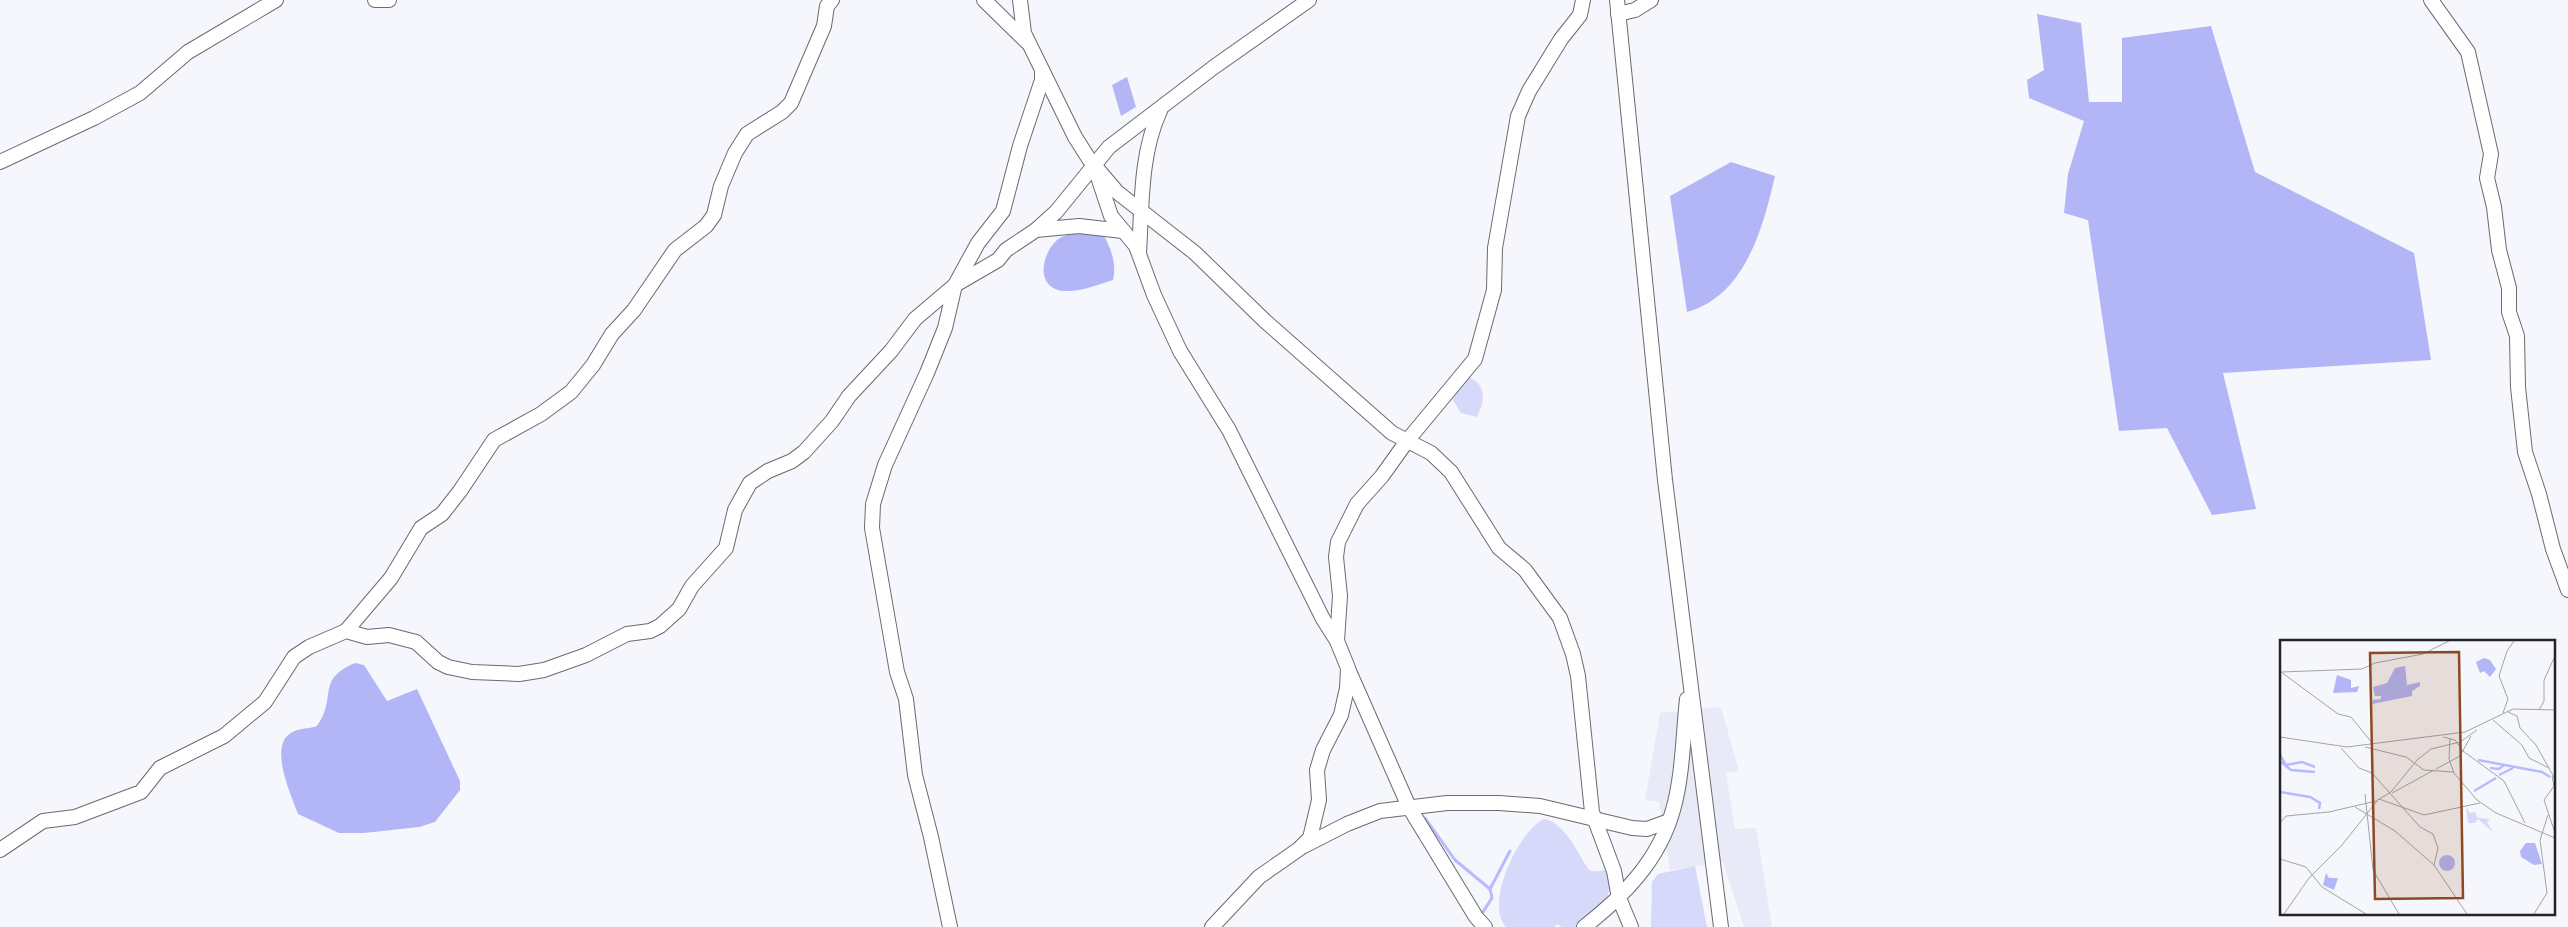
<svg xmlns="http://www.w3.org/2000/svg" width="2568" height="927" font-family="Overpass,sans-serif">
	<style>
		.built { fill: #e9eaf7 }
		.green { fill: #d6d9f9 }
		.forest { fill: #b2b6f7 }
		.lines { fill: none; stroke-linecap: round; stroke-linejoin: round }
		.stream { stroke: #b7bbfd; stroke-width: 3 }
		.minor-casing { stroke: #6a6a6f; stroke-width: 16 }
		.minor { stroke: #fff; stroke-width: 14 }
		.inset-river { fill: none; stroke: #b7bbfd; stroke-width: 2.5 }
		.inset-road { fill: none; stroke: #a2a3a6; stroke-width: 1 }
		.view { fill: #8e4822; fill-opacity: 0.15; stroke: #8e4822; stroke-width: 2.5 }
		.inset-edge { fill: none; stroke: #242426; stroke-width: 2.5 }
	</style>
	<rect width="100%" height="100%" fill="#f6f7fc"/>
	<path class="built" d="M1721,707L1739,771L1726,773L1735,829L1756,828L1772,927H1744L1723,862L1670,870L1659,802L1645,800L1660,713Z"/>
	<g class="green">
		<path d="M1469,377C1487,386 1485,400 1477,417L1461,413L1451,397Z"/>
		<path d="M1544,819C1568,822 1585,870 1591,871C1596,872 1602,870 1607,870C1618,898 1596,911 1575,927H1562L1557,924L1554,927H1506C1484,904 1519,830 1544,819Z"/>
		<path d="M1695,866L1707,927H1651L1652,882L1658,874Z"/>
	</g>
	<g class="forest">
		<path d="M2037,14L2081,23L2089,102H2122V38L2211,26L2255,172L2414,253L2431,360L2223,373L2256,509L2212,515L2167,428L2119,431L2088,220L2064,213L2068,174L2084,121L2029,98L2027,80L2044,70Z"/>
		<path d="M1127,77L1136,107L1121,116L1112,85Z"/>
		<path d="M1731,162L1775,176C1763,228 1745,296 1687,312L1670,196Z"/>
		<path d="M1086,231L1101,232C1111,245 1117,265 1113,280C1097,285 1081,292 1064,291C1035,288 1041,255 1057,240C1064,234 1077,233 1086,231Z"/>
		<path d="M355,663L364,665L387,701L417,689L460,781V790L435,822L419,827L364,833H339L298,814C292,797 268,746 291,733C297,728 309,729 317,726C338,697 315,680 355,663Z"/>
	</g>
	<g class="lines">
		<g class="stream">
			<path d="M1425,818L1455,860L1490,889L1492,898L1481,915"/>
			<path d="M1490,889L1510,851"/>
		</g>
		<g class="minor-casing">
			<g id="minor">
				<path d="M375,0H389"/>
				<path d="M984,0L1027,42"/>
				<path d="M1020,0L1024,33L1075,137L1089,159L1117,192L1195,253L1265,321L1392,433L1431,453L1451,472L1499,548L1525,570L1560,618L1573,654L1578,676L1592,812L1614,871L1619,898L1631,927"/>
				<path d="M1617,0L1665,480L1721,927"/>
				<path d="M2431,0L2468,52L2491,154L2487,178L2494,207L2499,250L2509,288V312L2517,336L2518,387L2525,452L2539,494L2553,549L2568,590"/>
				<path d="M1618,14L1635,10L1651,0"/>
				<path d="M0,162L94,118L140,93L188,52L276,0"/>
				<path d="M1096,171L1111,216L1136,246L1154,295L1180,351L1229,430L1323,619L1337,641"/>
				<path d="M1036,230L1079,226L1123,231"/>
				<path d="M1139,253C1142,206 1140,154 1160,111"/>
				<path d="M346,631L391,578L421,528L442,514L460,491L494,440L541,414L571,392L593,365L612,334L634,310L675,250L706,226L714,215L721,186L735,153L747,134L782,112L791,103L824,26L827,6L832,0"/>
				<path d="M1349,671L1409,807L1476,917L1485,927"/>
				<path d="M1304,846L1347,824L1380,811L1447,803H1499L1540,806L1632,828L1647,829L1669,821"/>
				<path d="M0,850L43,821L75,817L141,792L160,768L224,736L265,702L294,657L309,647L346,631L367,637L389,635L416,642L438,662L448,667L472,672L519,674L544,670L586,655L627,634L650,631L660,626L679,609L692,586L726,548L735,510L750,483L768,471L792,461L804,452L832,421L849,396L891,351L915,319L955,285L998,260L1006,250L1036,230L1056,212L1109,147L1214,67L1309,0"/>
				<path d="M950,927L931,837L915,775L906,699L897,672L872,528L873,504L885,465L927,373L945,328L955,285L978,243L1003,211L1020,146L1042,80V70"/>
				<path d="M1212,927L1259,877L1299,849L1310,838L1319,800L1317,770L1323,750L1341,715L1347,688L1348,668L1337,641L1340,596L1336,557L1338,542L1357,504L1382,476L1407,441L1475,359L1494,290L1495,248L1518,116L1529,91L1561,39L1580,15L1583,0"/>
				<path d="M1584,927C1624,896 1659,860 1673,810C1683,775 1683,735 1687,699"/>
			</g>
		</g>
		<use href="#minor" class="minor"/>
	</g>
	<g transform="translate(2280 640)">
		<rect width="275" height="275" fill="#f6f7fc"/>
		<path d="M186,167L190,173L195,172L198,178L210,179L207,182L213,192L198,179L195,183H188Z" fill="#d6d9f9"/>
		<path d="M204,18L210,20L216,29L210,37L204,31L200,33L196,22ZM125,26L127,45L140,42V46L132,51V56L92,64L93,60L101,59V56H95L93,47L107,43L115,28ZM57,35L71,40V48L79,46L77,52L53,53ZM246,203H255L262,224L254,225L241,217L240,211ZM159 223a8 8 0 1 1 16 0a8 8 0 1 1-16 0ZM46,233L49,238H58L54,250L43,245Z" fill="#b2b6f7"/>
		<path class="inset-river" d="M0,115L6,125L22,122L35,127M198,120L262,132L270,137M1,122L11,130L35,132M210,128L219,129L224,125M219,135L233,128M194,151L216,138M0,152L30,157L40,163L39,169"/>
		<path class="inset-road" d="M1,32L58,74L71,77L93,104M2,32L82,29L95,23L143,14L169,1M259,70L264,61V40L275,16M228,72L237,76L240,88L256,105L275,139M223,73L228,59L219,36L227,11L234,1M213,80L242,105L249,118L269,128M0,97L67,107L185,92L233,69L275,70M163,97L175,100L183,111L224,141L245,183M170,98L169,119L174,133M85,107L126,117L144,130L173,132L197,160L216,173L275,198M61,108L79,128L92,133L140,187L153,194L158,208L154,225L187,274M156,129L180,116L191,96M272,136L274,146L264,160L275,193M112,153L154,130M85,154L93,230L119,274M99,159L144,175L200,163M75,167L115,191L154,225M0,183L6,176L49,172L96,161L111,152L137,120L151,109L180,102L197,90M0,219L26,227L42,247L86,274M4,274L29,238L62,205L97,161M254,274L267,253L260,200L268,175"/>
		<path class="view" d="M179,12L183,258L95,259L90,13Z"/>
		<rect width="275" height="275" class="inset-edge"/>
	</g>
</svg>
